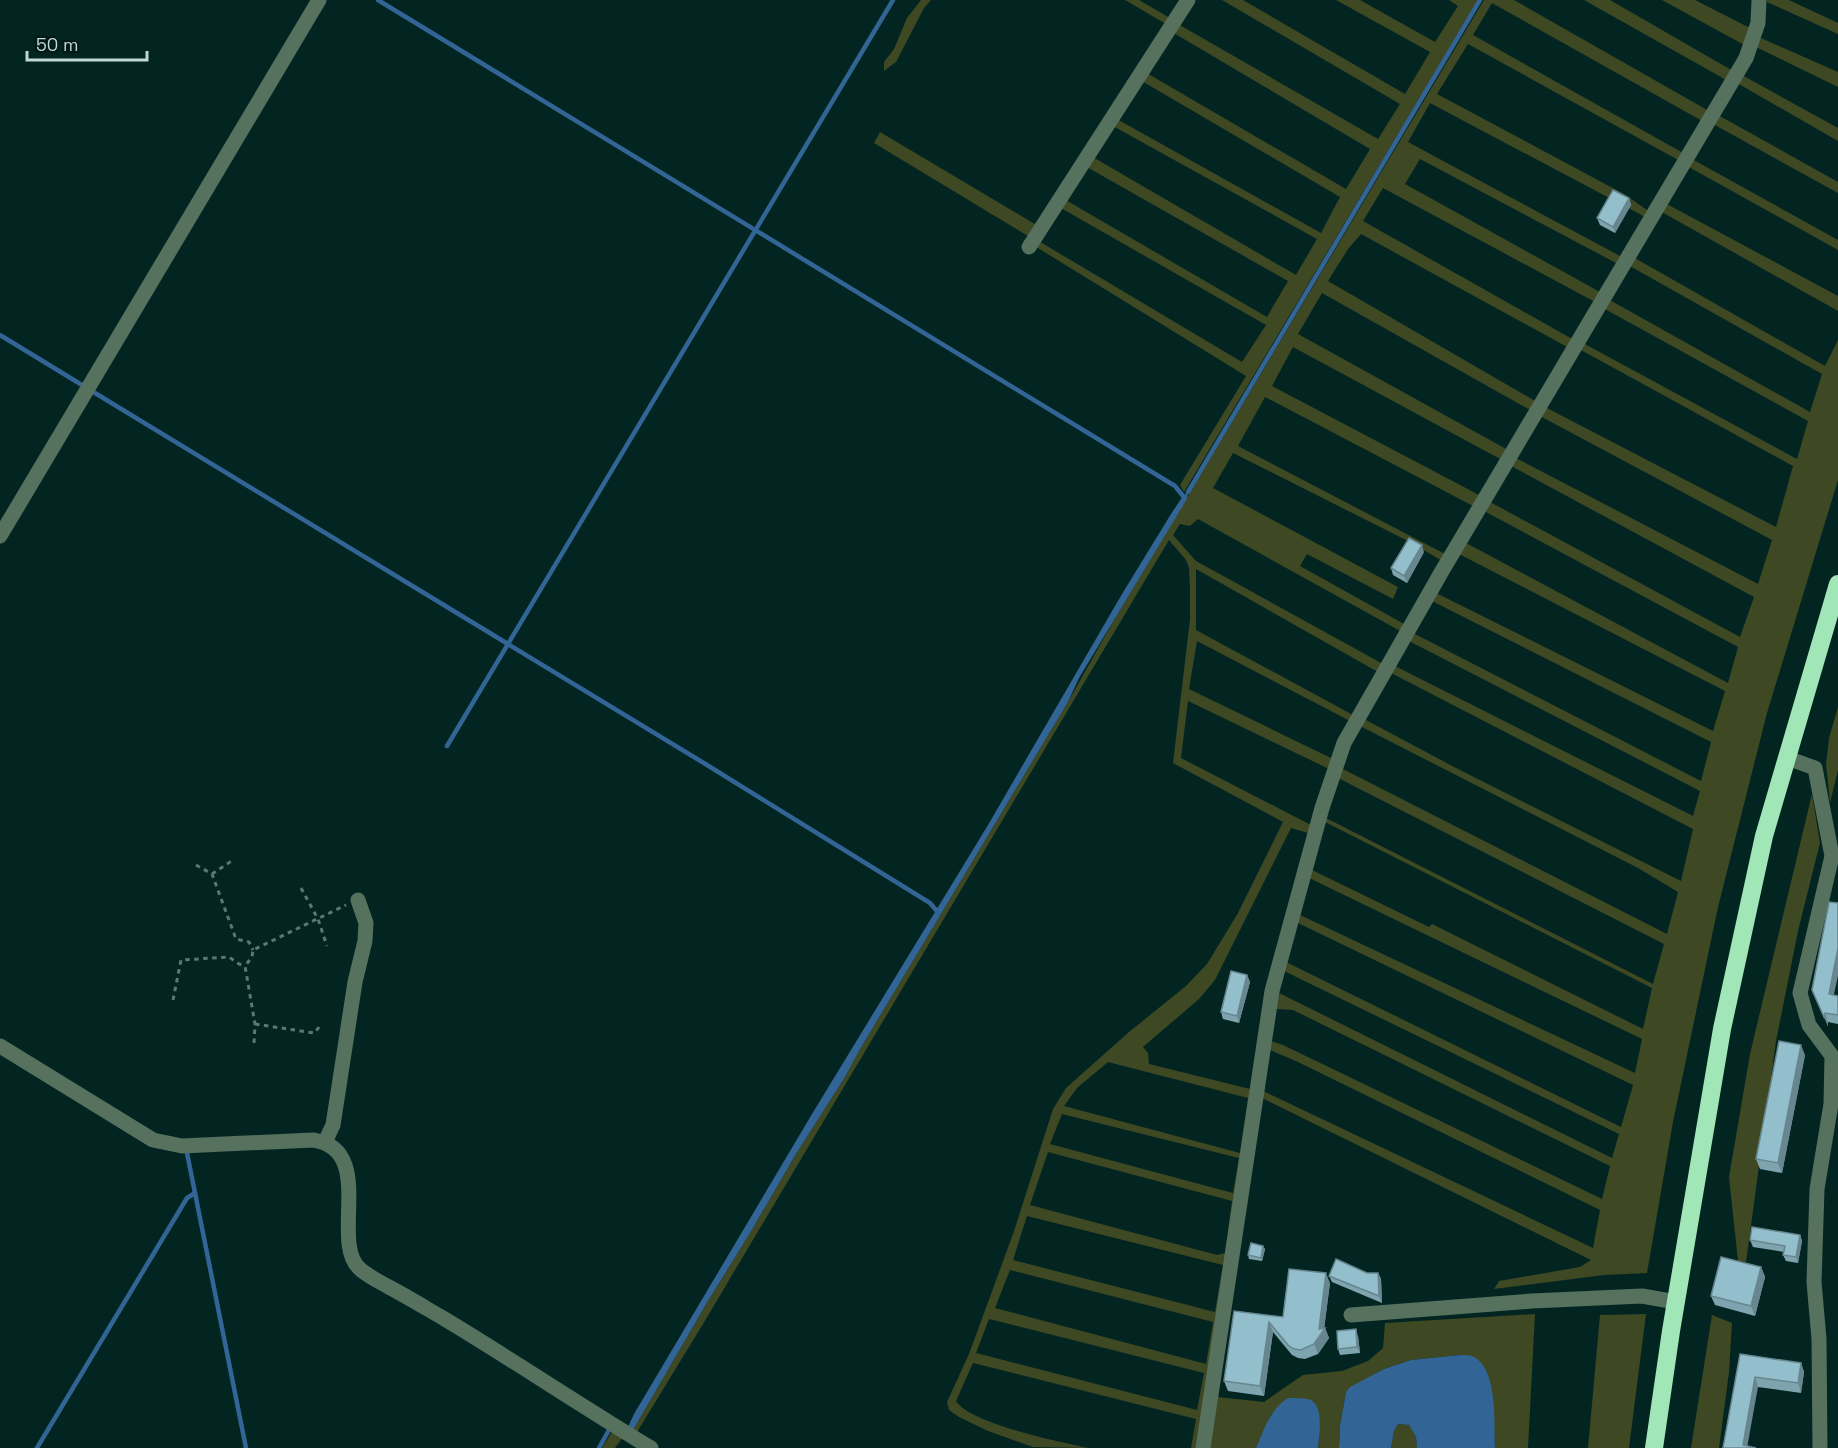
<svg xmlns="http://www.w3.org/2000/svg" width="1838" height="1448" font-family="'Space Grotesk',sans-serif">
	<style>
		.green { fill: #3e4822; fill-rule: evenodd }
		.water { fill: #336496 }
		.lines { fill: none; stroke-linecap: round; stroke-linejoin: round }
		.stream { stroke: #336496; stroke-width: 4.5 }
		.path { stroke: #5b7875; stroke-width: 3; stroke-dasharray: 4.5 4.5; stroke-linecap: butt }
		.minor { stroke: #56715e; stroke-width: 15 }
		.highway { stroke: #a1e6b6; stroke-width: 18 }
		.wall { fill: #7ea4af }
		.shaded-wall { fill: #67868f }
		.building { fill: #93bfcc; stroke: #67868f; stroke-width: 1.5 }
	</style>
	<rect width="100%" height="100%" fill="#022522"/>
	<g class="green">
		<path d="M921,0H931L924,8L896,62L884,71V62L894,49L907,18Z"/>
		<path d="M1125,0H1139L1170,18L1166,24Z"/>
		<path d="M1222,0H1243L1405,94L1430,52L1336,0H1360L1435,42L1458,6L1449,0H1478L1184,492L1180,485L1246,376L1033,245L1037,240L1242,362L1266,325L1059,207L1064,199L1267,317L1288,281L1085,166L1091,156L1296,275L1317,239L1111,125L1115,118L1321,233L1340,197L1140,80L1145,72L1346,189L1370,149L1172,32L1178,24L1378,139L1400,104Z"/>
		<path d="M1484,0H1514L1709,111L1704,122L1492,3L1473,35L1685,154L1680,161L1468,44L1437,94L1624,194L1650,212L1647,218L1430,103L1408,142L1620,256L1616,263L1420,159L1405,184L1600,292L1595,302L1383,188L1363,221L1574,340L1569,348L1361,234L1348,249L1328,281L1537,402L1532,411L1322,293L1298,334L1508,450L1502,460L1293,347L1272,386L1481,496L1475,507L1265,397L1238,446L1447,555L1444,562L1410,542L1233,453L1213,488L1398,587L1393,599L1307,554L1300,566L1406,625L1402,632L1198,519L1190,526L1180,524L1173,535L1196,561L1383,664L1378,672L1196,569V630L1353,715L1350,721L1197,641L1189,689L1333,759L1329,769L1188,701L1181,758L1311,825L1308,833L1291,828L1215,980L1199,999L1143,1047L1148,1053L1149,1064L1250,1089L1197,1448H1191L1196,1419L973,1363L956,1401C971,1424 1060,1442 1089,1448L1033,1447L988,1431L959,1417L949,1410L947,1402L969,1354L1013,1234L1053,1109L1066,1088L1129,1032L1186,986L1207,964L1238,913L1283,822L1173,763L1190,619V589L1189,568L1186,560L1169,540L703,1324L637,1432L633,1430L708,1301L750,1233L796,1154L845,1077L859,1051L1068,702L1114,620ZM1108,1062L1248,1098L1240,1153L1064,1106L1077,1088ZM1062,1114L1239,1158L1233,1193L1050,1144ZM1048,1152L1232,1201L1225,1253L1217,1255L1030,1205ZM1027,1216L1223,1265L1215,1312L1013,1260ZM1010,1270L1213,1322L1206,1364L995,1308ZM989,1319L1204,1373L1197,1410L976,1353Z"/>
		<path d="M1584,0H1610L1733,71L1728,81Z"/>
		<path d="M1662,0H1695L1752,29L1746,46Z"/>
		<path d="M1767,0H1789L1838,23V34L1767,2Z"/>
		<path d="M1761,38L1838,72V87L1756,47Z"/>
		<path d="M1742,75L1838,128V141L1737,83Z"/>
		<path d="M1718,115L1838,182V193L1713,124Z"/>
		<path d="M880,132L1035,224L1028,236L874,143Z"/>
		<path d="M1692,159L1838,240V250L1687,166Z"/>
		<path d="M1665,203L1838,296V311L1660,211Z"/>
		<path d="M1633,257L1825,366L1838,340V480L1767,713L1718,907L1673,1122L1647,1273L1604,1275L1494,1289L1499,1281L1580,1267L1591,1260L1262,1098L1263,1091L1593,1248L1600,1210L1298,1062L1270,1050L1271,1041L1283,1045L1602,1199L1610,1166L1293,1010L1276,1009L1279,993L1612,1158L1619,1134L1284,971L1286,962L1621,1127L1633,1085L1296,922L1298,914L1635,1073L1642,1039L1307,877L1310,869L1429,927L1432,924L1643,1029L1652,988L1325,822L1326,818L1653,984L1664,944L1338,778L1341,768L1667,934L1678,892L1638,868L1360,726L1364,719L1456,768L1681,881L1693,829L1391,673L1395,666L1693,816L1700,791L1409,641L1413,633L1701,781L1711,742L1432,601L1436,593L1713,731L1725,691L1459,554L1466,543L1728,683L1738,647L1484,511L1490,502L1740,637L1754,597L1511,466L1516,458L1758,584L1772,540L1540,416L1545,407L1776,527L1793,466L1579,349L1583,343L1797,459L1808,421L1603,308L1608,299L1810,412L1822,374L1628,265Z"/>
		<path d="M1838,707V770L1830,803L1826,764L1829,738Z"/>
		<path d="M1812,794L1820,843L1798,931L1776,1041L1746,1262L1738,1261L1729,1177L1750,1054Z"/>
		<path d="M1535,1314L1528,1448H1495L1492,1397L1460,1355L1411,1360L1384,1369L1346,1392L1340,1425L1339,1448H1318L1319,1414L1272,1413L1256,1448H1210L1218,1397L1264,1402L1303,1375L1342,1371L1368,1361L1383,1348L1385,1323Z"/>
		<path d="M1646,1314L1629,1448H1588L1600,1315Z"/>
		<path d="M1712,1315L1732,1323L1729,1372L1719,1448H1691Z"/>
		<path d="M1398,1424L1409,1425L1416,1437L1417,1448H1391L1394,1431Z"/>
		<path d="M613,1430L623,1437L615,1448H602Z"/>
	</g>
	<g class="water">
		<path d="M1188,492L1187,499L1079,678L1068,702L859,1051L845,1077L796,1154L750,1233L708,1301L633,1430L628,1427L634,1414L812,1114L988,825L1122,594L1171,514L1183,496Z"/>
		<path d="M1460,1355C1464,1355 1470,1355 1474,1357C1498,1369 1494,1425 1495,1448H1417L1416,1437L1409,1425L1398,1424L1394,1431L1391,1448H1339L1340,1425L1346,1392L1350,1387L1384,1369L1411,1360Z"/>
		<path d="M1288,1398C1294,1398 1302,1398 1308,1399C1325,1403 1319,1435 1318,1448H1256C1264,1430 1270,1409 1288,1398Z"/>
	</g>
	<g class="lines">
		<g class="stream">
			<path d="M378,0L1175,486L1183,496"/>
			<path d="M0,335L82,385"/>
			<path d="M95,393L707,765L930,903L936,910"/>
			<path d="M1188,492L1480,0"/>
			<path d="M447,746L893,0"/>
			<path d="M187,1153L246,1448"/>
			<path d="M37,1448L187,1198L195,1193"/>
			<path d="M599,1448L610,1428"/>
		</g>
		<g class="path">
			<path d="M196,865L212,874L236,939L249,942L253,950"/>
			<path d="M212,874L233,860"/>
			<path d="M301,888L318,919L327,946"/>
			<path d="M173,1000L181,960L229,957L239,964L245,966"/>
			<path d="M255,1024L314,1033L321,1025"/>
			<path d="M254,1043L255,1024L245,966L252,957L253,950L346,905"/>
		</g>
		<g class="minor">
			<path d="M1029,247L1188,0"/>
			<path d="M0,536L319,0"/>
			<path d="M1787,758L1815,768L1832,856L1800,993L1809,1025L1832,1056L1831,1104L1817,1189L1814,1282L1819,1339L1820,1448"/>
			<path d="M0,1046L153,1140L182,1146L313,1140C377,1149 329,1242 360,1269C368,1276 378,1281 387,1286C406,1296 424,1307 443,1318C513,1360 581,1406 651,1448"/>
			<path d="M325,1142L333,1125L355,982L365,941L366,923L358,900"/>
			<path d="M1351,1315L1532,1301L1642,1296L1676,1302"/>
			<path d="M1203,1448L1272,991L1322,808L1344,743L1442,571L1746,58L1758,23L1759,0"/>
		</g>
		<path class="highway" d="M1654,1448L1671,1331L1722,1029L1764,836L1838,584"/>
	</g>
	<g class="wall">
		<path d="M1629,198L1631,205L1615,233L1600,225L1597,218Z"/>
		<path d="M1424,552L1407,583L1393,575L1391,568Z"/>
		<path d="M1247,975L1250,982L1239,1023L1223,1019L1221,1012Z"/>
		<path d="M1812,990L1838,996V1024L1828,1022V1026Z"/>
		<path d="M1805,1055L1782,1173L1760,1169L1756,1159Z"/>
		<path d="M1800,1235L1802,1241L1798,1263L1786,1261L1783,1255L1784,1252L1753,1247L1750,1240Z"/>
		<path d="M1263,1246L1265,1249L1262,1261L1249,1259L1248,1255Z"/>
		<path d="M1761,1267L1765,1277L1755,1316L1715,1305L1711,1296Z"/>
		<path d="M1378,1273L1381,1279L1382,1303L1332,1282L1329,1276Z"/>
		<path d="M1330,1283L1324,1328H1325L1329,1338L1318,1354L1305,1359L1298,1358L1292,1355L1273,1332L1264,1396L1228,1391L1224,1381L1234,1311L1283,1317Z"/>
		<path d="M1358,1336L1360,1353L1340,1355L1338,1349Z"/>
		<path d="M1740,1354L1801,1363L1804,1372L1801,1393L1758,1387L1723,1448Z"/>
	</g>
	<g class="shaded-wall">
		<path d="M1629,198L1631,205L1615,233L1613,227Z"/>
		<path d="M1422,545L1424,552L1407,583L1404,576Z"/>
		<path d="M1838,948V976L1832,1003L1829,994Z"/>
		<path d="M1247,975L1250,982L1239,1023L1237,1016Z"/>
		<path d="M1825,1013L1828,1022V1026L1824,1017Z"/>
		<path d="M1801,1045L1805,1055L1782,1173L1778,1163Z"/>
		<path d="M1800,1235L1802,1241L1798,1263L1796,1257Z"/>
		<path d="M1263,1246L1265,1249L1262,1261L1261,1258Z"/>
		<path d="M1761,1267L1765,1277L1755,1316L1751,1306Z"/>
		<path d="M1326,1273L1330,1283L1324,1330L1325,1328L1329,1338L1318,1354L1314,1344Z"/>
		<path d="M1378,1273L1381,1279L1382,1303L1379,1296Z"/>
		<path d="M1269,1322L1273,1332L1264,1396L1260,1386Z"/>
		<path d="M1356,1329L1358,1336L1360,1353L1357,1347Z"/>
		<path d="M1801,1363L1804,1372L1801,1393L1798,1383Z"/>
		<path d="M1755,1377L1758,1387L1747,1448L1743,1445Z"/>
	</g>
	<g class="building">
		<path d="M1613,190L1629,198L1613,227L1597,218Z"/>
		<path d="M1409,538L1422,545L1404,576L1391,568Z"/>
		<path d="M1829,902L1838,903V948L1829,994L1838,996V1015L1825,1013L1824,1017L1812,990Z"/>
		<path d="M1231,971L1247,975L1237,1016L1221,1012Z"/>
		<path d="M1779,1041L1801,1045L1778,1163L1756,1159Z"/>
		<path d="M1752,1227L1800,1235L1796,1257L1783,1255L1785,1246L1750,1240Z"/>
		<path d="M1251,1243L1263,1246L1261,1258L1248,1255Z"/>
		<path d="M1721,1257L1761,1267L1751,1306L1711,1296Z"/>
		<path d="M1336,1259L1367,1273H1378L1379,1296L1329,1276Z"/>
		<path d="M1289,1269L1326,1273L1319,1329L1325,1328L1314,1344L1301,1350L1294,1349L1288,1345L1269,1322L1260,1386L1224,1381L1234,1311L1283,1317Z"/>
		<path d="M1356,1329L1357,1347L1338,1349L1337,1331Z"/>
		<path d="M1740,1354L1801,1363L1798,1383L1755,1377L1743,1445L1756,1448H1723Z"/>
	</g>
	<path d="M27 51v9h120v-9" fill="none" stroke="#c1d7d4" stroke-width="3"/>
	<text x="36" y="51" font-size="18" fill="#c1d7d4" stroke="#041a18" stroke-width="4.5" paint-order="stroke">50 m</text>
</svg>
